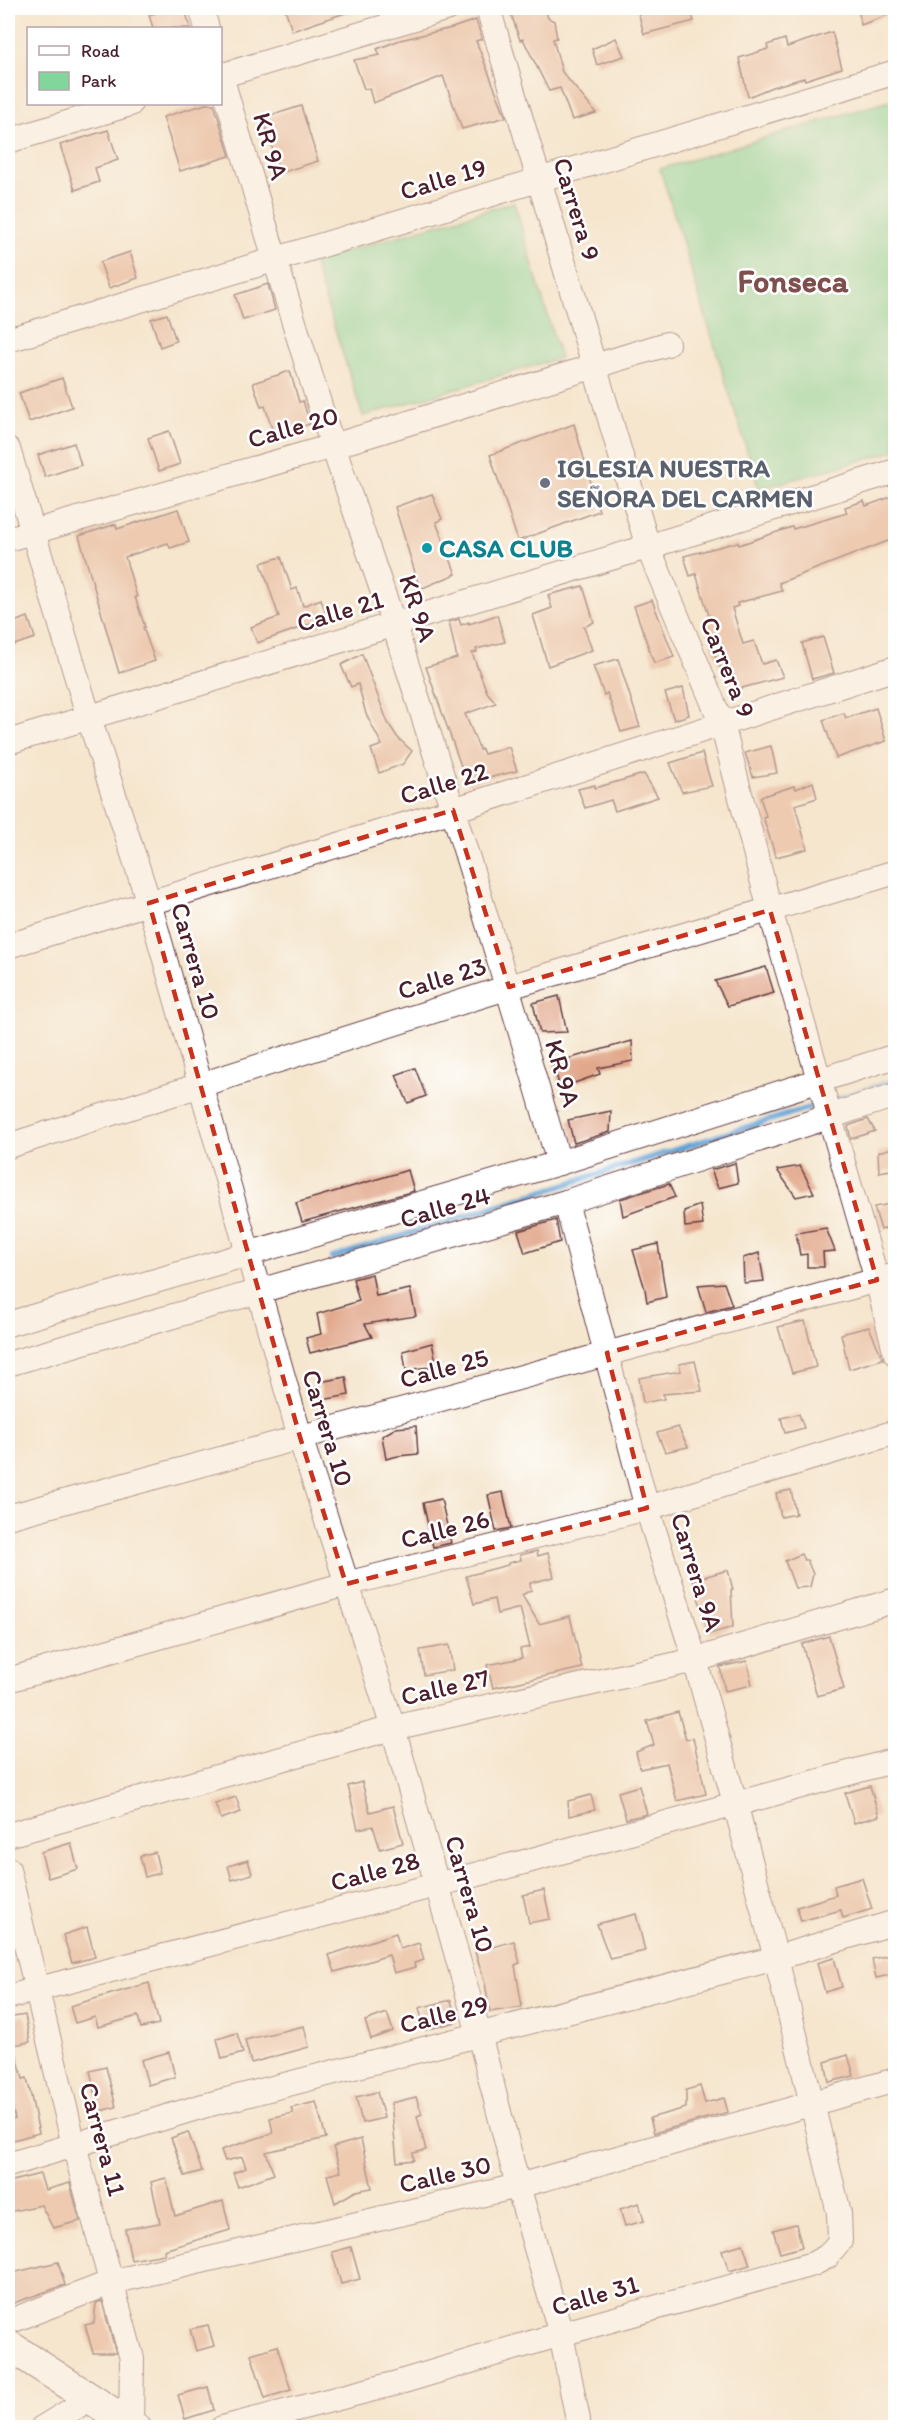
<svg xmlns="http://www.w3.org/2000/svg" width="903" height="2435" font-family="Itim,sans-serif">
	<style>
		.green { fill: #81d79b; stroke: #667b63; stroke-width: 1.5 }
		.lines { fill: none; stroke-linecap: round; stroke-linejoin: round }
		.stream { stroke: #61a1d4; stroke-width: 6 }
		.building { fill: #e2a88c }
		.minor-casing { stroke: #643d43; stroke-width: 26 }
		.tertiary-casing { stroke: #643d43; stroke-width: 32 }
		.minor { stroke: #fff; stroke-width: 24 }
		.tertiary { stroke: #fff; stroke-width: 30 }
		.marked { fill: none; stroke: #c8321e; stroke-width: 4.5; stroke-dasharray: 12 8; stroke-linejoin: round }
		.worship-dot { fill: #6b7280; stroke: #fff; stroke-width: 2 }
		.culture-dot { fill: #0f9aa8; stroke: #fff; stroke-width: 2 }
		.labels { text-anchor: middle; stroke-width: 5; stroke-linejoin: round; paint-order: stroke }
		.street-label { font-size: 26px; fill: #4a1f2b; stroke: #fff }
		.worship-label { font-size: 26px; font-weight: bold; fill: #5b616d; stroke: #fff; text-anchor: start }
		.culture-label { font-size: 26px; font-weight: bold; fill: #0d838f; stroke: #fff; text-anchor: start }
		.district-label { font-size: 32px; font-weight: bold; fill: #7f4f4d; stroke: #fff }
	</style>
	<rect width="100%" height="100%" fill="#fff"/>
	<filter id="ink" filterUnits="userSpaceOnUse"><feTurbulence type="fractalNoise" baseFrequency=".0167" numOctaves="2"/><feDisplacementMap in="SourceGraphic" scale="12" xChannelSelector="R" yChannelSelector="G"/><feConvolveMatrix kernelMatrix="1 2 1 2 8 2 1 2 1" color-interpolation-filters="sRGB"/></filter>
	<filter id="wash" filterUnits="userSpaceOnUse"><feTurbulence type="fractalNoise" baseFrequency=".008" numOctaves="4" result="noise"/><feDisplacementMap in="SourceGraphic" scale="24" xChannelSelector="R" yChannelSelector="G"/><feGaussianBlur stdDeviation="1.35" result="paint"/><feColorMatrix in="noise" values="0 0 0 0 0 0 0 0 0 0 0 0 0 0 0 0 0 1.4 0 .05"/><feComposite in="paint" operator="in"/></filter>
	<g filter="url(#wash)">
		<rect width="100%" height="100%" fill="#f5e6ce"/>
		<g class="green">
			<path d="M892,100L896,112L895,451L759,489L660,169Z"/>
			<path d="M514,202L560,358L363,416L313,261Z"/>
		</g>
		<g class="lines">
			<g class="stream">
				<path d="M837,1099L896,1080"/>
				<path d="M332,1258L808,1108"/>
			</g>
		</g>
		<g id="blocks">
			<g class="building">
				<path d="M173,8H184L191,28H153L149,15Z"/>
				<path d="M285,8H350L351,11L292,31Z"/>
				<path d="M509,8H545L548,18L554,21L557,38L553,39L562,72L596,113L572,120L560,88L549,91L523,39L520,40Z"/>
				<path d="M637,8H690L694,21L644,34Z"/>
				<path d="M858,8H896V12L861,25Z"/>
				<path d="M476,20L482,39L476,41L506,117L462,129L443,76L373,103L369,88L364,89L354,60L380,55L377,49L400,40L452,28Z"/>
				<path d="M832,32L842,68L805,80L804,78L772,87L748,97L739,58L768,49L767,45L785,39L787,47Z"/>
				<path d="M616,38L624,56L597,65L592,49Z"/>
				<path d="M206,104H214L230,156L180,171L163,117Z"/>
				<path d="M301,106L318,161L280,173L263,118Z"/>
				<path d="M108,130L118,160L95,168L99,182L75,190L60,145Z"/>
				<path d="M130,252L138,278L109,288L100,262Z"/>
				<path d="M268,284L275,310L243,320L235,295Z"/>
				<path d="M167,314L176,341L160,347L151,319Z"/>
				<path d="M290,371L299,402L303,401L310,424L274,435L265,406L261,407L253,383Z"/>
				<path d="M62,378L72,407L29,422L19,393Z"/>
				<path d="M574,424L599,511L518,541L490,455Z"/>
				<path d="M169,431L180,464L159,471L148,438Z"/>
				<path d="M74,443L81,465L45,477L38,455Z"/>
				<path d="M432,494L442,519L436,522L456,574L420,589L395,507Z"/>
				<path d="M896,495V538L779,583L782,591L737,603L738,606L732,608L743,644L754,641L762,664L776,660L783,677L738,689L731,669L722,671L714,653L705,620L710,619L696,574L690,576L684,556L738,542L739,545L792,527L793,529L847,513L845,507L864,501L866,506Z"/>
				<path d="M178,509L189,542L170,548L168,543L125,557L137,597H135L145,627H143L155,661L119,673L79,536L116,524L117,529Z"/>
				<path d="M281,557L292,590L297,588L303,606L321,599L329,623L313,628L311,624L257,643L251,627L279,617L261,563Z"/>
				<path d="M583,586L594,622L584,627L592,650L548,666L533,615L552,608L548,595Z"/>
				<path d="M652,600L674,657L654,663L634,606Z"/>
				<path d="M497,615L505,642L476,649L477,652L472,653L487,692L496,703L465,714L480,750L482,749L484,754L509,747L517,771L467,783L426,667L457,658L449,622L459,619L461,625L469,622V624Z"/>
				<path d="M28,617L35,638L8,647V624Z"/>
				<path d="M823,637L834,673L812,679L802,643Z"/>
				<path d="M362,654L388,723L398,738L412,751L403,764L379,773L371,749L382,745L366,714L358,684L351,687L341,665Z"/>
				<path d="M618,659L640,727L621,732L607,693L604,695L593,666Z"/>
				<path d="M683,688L689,715L674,720L665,693Z"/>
				<path d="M876,708L886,741L836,758L823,720L844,713L846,718Z"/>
				<path d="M771,746L777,773L753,777L745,753Z"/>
				<path d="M702,753L712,786L682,792L670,763Z"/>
				<path d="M644,774L658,797L615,811L611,800L585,808L578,789L595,785V788Z"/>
				<path d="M813,782L817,798L795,805L807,849L776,857L763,817L766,816L760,797L794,786L796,789Z"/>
				<path d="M766,967L774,993L728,1006L715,981Z"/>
				<path d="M559,996L567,1032L540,1033L533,1003Z"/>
				<path d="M632,1041L633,1061L598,1068L600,1074L560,1088L553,1063Z"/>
				<path d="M415,1068L426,1096L408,1103L396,1075Z"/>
				<path d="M611,1111L610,1132L574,1143L568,1120Z"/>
				<path d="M868,1119L875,1131L851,1139L848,1126Z"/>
				<path d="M896,1147V1169L879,1172L878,1152Z"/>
				<path d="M735,1163L738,1183L718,1188L711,1170Z"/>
				<path d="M800,1166L814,1193L796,1197L777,1170Z"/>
				<path d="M408,1170L414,1191L302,1222L296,1203Z"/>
				<path d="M669,1184L675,1197L623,1216L620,1199Z"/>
				<path d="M896,1203V1225L881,1230L874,1207Z"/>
				<path d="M700,1205L703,1225L685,1227L684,1211Z"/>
				<path d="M556,1220L560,1242L525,1253L518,1231Z"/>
				<path d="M826,1228L835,1251L823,1252L824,1267H807V1254L800,1255L796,1233Z"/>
				<path d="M658,1244L666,1297L647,1302L645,1289L633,1250Z"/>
				<path d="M759,1253L764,1281L744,1283L743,1258Z"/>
				<path d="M372,1274L376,1296L410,1289L416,1316L365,1324L372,1337L310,1353L306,1338L321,1334L317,1314L359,1301L353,1279Z"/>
				<path d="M724,1283L732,1305L706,1312L698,1285Z"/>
				<path d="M805,1321L816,1367L792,1373L778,1327Z"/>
				<path d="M869,1327L883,1359L849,1369L841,1334Z"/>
				<path d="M432,1343L437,1366L406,1370L403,1351Z"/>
				<path d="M695,1361L702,1391L663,1394L664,1399L643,1403L639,1378L681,1371L679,1364Z"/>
				<path d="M346,1377L349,1395L323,1400L319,1382Z"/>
				<path d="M799,1414L804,1428L785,1433L781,1418Z"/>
				<path d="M416,1426L418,1454L398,1456L386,1459L382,1436L396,1428Z"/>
				<path d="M678,1427L688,1447L665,1452L657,1433Z"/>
				<path d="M791,1490L796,1514L781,1517L776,1493Z"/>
				<path d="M503,1492L511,1528L496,1531L488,1495Z"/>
				<path d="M441,1499L451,1543L433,1547L423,1503Z"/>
				<path d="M537,1551L538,1556L548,1553L554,1577L530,1583L531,1590L522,1595L539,1624L570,1616L582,1668L493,1688L487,1665L522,1658L520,1649L530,1647L520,1608L497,1614L494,1599L474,1604L466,1576L508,1565V1563L521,1560L520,1555Z"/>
				<path d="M801,1554L804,1560H807L813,1574L810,1587L795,1588L785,1561Z"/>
				<path d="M728,1570L733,1590H731L733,1627L709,1634L693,1580Z"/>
				<path d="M829,1636L844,1689L817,1696L802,1644Z"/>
				<path d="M449,1645L453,1670L424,1675L420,1650Z"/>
				<path d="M747,1661L752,1685L725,1691L720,1667Z"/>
				<path d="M678,1712L686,1739L693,1738L706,1794L677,1801L667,1763L640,1769L636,1752L654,1745L647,1721Z"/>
				<path d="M362,1782L370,1812L393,1806L403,1843L380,1849L373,1826L358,1829L348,1786Z"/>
				<path d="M639,1786L647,1814L626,1819L618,1792Z"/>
				<path d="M870,1786L879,1816L854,1823L845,1793Z"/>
				<path d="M591,1795L595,1810L569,1816L568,1801Z"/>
				<path d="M236,1797L241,1812L221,1819L215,1804Z"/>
				<path d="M71,1843L78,1869L48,1878L41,1852Z"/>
				<path d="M155,1852L160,1873L145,1877L140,1856Z"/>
				<path d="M248,1860L252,1874L232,1880L228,1866Z"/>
				<path d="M862,1878L872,1909L843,1918L841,1910L801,1921L797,1907L836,1895L834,1886Z"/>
				<path d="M544,1890L550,1919L529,1923L523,1895Z"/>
				<path d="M636,1914L645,1951L610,1959L597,1924Z"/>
				<path d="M87,1927L95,1957L72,1963L63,1935Z"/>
				<path d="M396,1933L400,1949L419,1943L424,1960L414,1963L415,1967L394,1973L389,1955L335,1972L329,1955Z"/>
				<path d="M514,1941L520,1963L515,1965L522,2007L490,2012L485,1983L475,1952Z"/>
				<path d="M890,1955L894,1974L876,1978L872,1959Z"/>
				<path d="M834,1958L842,1987L825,1992L817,1963Z"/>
				<path d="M149,1983L159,2024L141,2028L138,2016L98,2027L95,2017L75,2023L70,2006Z"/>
				<path d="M451,2000L456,2022L425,2030L419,2008Z"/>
				<path d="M387,2013L393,2031L371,2039L365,2021Z"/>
				<path d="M25,2015L30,2042L14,2045L23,2079L27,2078L39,2133L13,2140L8,2120L15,2119L8,2090V2018Z"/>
				<path d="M304,2026L309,2047L251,2063L245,2040Z"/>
				<path d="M237,2033L243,2053L222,2059L217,2039Z"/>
				<path d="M169,2052L175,2077L148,2085L141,2060Z"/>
				<path d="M848,2055L854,2076L829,2082L825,2062Z"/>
				<path d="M106,2067L116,2107L100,2111L90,2071Z"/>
				<path d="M700,2086L705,2103L724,2098L728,2112L654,2133L650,2118L686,2108V2090Z"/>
				<path d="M377,2092L384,2118L362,2123L356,2097Z"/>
				<path d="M416,2097L422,2114L417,2116L426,2150L413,2153L414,2160L397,2162L391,2103Z"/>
				<path d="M316,2102L326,2138L266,2152L274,2174L238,2187L233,2173L246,2168L242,2157L225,2161L221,2150L273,2133L270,2118L293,2113L291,2108Z"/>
				<path d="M188,2132L202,2171L185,2176L171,2138Z"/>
				<path d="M361,2139L372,2188L356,2191L335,2203L327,2175L341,2172L333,2147Z"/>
				<path d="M40,2174L45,2190L70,2183L80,2221L53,2228L41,2205L8,2212V2182Z"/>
				<path d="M166,2178L175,2216L223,2201L230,2230L164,2250L165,2254L131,2260L125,2229L160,2223L151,2182Z"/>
				<path d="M639,2203L644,2221L625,2226L620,2209Z"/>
				<path d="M796,2224L802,2247L780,2253L773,2230Z"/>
				<path d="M743,2244L750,2265L729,2271L722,2250Z"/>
				<path d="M351,2247L360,2279L341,2284L332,2252Z"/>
				<path d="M58,2262L65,2285L8,2305V2274Z"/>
				<path d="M102,2301L116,2353H93L85,2325L94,2323L96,2303Z"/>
				<path d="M208,2325L214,2346L196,2351L190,2329Z"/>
				<path d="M277,2346L291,2390L265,2398L251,2354Z"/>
				<path d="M208,2387L214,2410L185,2419L178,2395Z"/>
			</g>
		</g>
	</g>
	<g filter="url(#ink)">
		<use href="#blocks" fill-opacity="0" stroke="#643d43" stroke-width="1.5"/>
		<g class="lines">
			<g class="minor-casing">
				<g id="minor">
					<path d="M201,8L207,28"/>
					<path d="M488,8L648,547L722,724L770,910L877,1280L896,1354"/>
					<path d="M220,73C257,197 292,322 333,446C353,506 374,565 394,625C452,804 507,983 559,1163"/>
					<path d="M220,76L448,8"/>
					<path d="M8,141L130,104"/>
					<path d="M8,340L896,72"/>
					<path d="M8,449L89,718L149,903L300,1437L393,1728L479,2034L518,2186L561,2334L578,2420L577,2428"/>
					<path d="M8,539L333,446L667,344"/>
					<path d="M8,742L896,471"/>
					<path d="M8,946L453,810L896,668"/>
					<path d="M8,1146L509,987L896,872"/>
					<path d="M8,1324L559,1163L896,1056"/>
					<path d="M8,1364L566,1202L896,1095"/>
					<path d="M8,1517L896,1275"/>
					<path d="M8,1680L346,1584L647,1508L896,1432"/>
					<path d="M8,1835L393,1728L695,1660L896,1600"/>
					<path d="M8,1869L74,2145L132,2359L131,2424"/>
					<path d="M8,1997L528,1861L896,1760"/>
					<path d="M8,2165L203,2106L776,1958L896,1922"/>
					<path d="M8,2322L112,2282L518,2186L896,2080"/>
					<path d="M42,2428L91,2398"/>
					<path d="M222,2428L397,2383L561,2334L813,2264L828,2256L840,2241L839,2213L776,1958L735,1803L695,1660L647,1508L566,1202"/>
				</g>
			</g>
			<g class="tertiary-casing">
				<path id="tertiary" d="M8,2345L136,2428"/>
			</g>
			<use href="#minor" class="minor"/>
			<use href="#tertiary" class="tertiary"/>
		</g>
	</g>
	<path d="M0 0H903V2435H0ZM453,810L509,987L770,910L877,1280L607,1353L647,1508L346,1584L300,1437L149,903Z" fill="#f5e6ce" fill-opacity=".55" fill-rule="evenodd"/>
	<path class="marked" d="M453,810L509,987L770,910L877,1280L607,1353L647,1508L346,1584L300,1437L149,903Z"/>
	<circle class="worship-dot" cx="545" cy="483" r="6"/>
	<circle class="culture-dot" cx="427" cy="548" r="6"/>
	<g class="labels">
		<g class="street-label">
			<text transform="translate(271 146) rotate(74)" y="9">KR 9A</text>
			<text transform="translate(443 179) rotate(-17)" y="9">Calle 19</text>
			<text transform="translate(577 209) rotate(73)" y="9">Carrera 9</text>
			<text transform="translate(293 427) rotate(-16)" y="9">Calle 20</text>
			<text transform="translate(418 608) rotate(72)" y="9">KR 9A</text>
			<text transform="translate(340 611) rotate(-17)" y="9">Calle 21</text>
			<text transform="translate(728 667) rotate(68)" y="9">Carrera 9</text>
			<text transform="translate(444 783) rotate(-17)" y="9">Calle 22</text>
			<text transform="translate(196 961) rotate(74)" y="9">Carrera 10</text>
			<text transform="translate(442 978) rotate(-17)" y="9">Calle 23</text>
			<text transform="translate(563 1073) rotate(74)" y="9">KR 9A</text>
			<text transform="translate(445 1207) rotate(-16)" y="9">Calle 24</text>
			<text transform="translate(444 1368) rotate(-15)" y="9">Calle 25</text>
			<text transform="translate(328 1428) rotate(73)" y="9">Carrera 10</text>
			<text transform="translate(445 1529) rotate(-14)" y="9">Calle 26</text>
			<text transform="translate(697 1572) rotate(73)" y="9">Carrera 9A</text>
			<text transform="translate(445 1687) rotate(-13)" y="9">Calle 27</text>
			<text transform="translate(375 1871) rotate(-15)" y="9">Calle 28</text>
			<text transform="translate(470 1894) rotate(74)" y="9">Carrera 10</text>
			<text transform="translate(444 2014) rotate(-14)" y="9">Calle 29</text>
			<text transform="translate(103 2139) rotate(75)" y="9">Carrera 11</text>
			<text transform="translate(445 2174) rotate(-13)" y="9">Calle 30</text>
			<text transform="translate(595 2295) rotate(-16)" y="9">Calle 31</text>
		</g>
		<g class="worship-label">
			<text x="557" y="477">IGLESIA NUESTRA<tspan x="557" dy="30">SEÑORA DEL CARMEN</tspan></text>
		</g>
		<g class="culture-label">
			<text x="439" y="557">CASA CLUB</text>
		</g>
		<g class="district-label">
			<text x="793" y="292">Fonseca</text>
		</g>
	</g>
	<rect width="903" height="2435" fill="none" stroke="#fff" stroke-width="30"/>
	<rect x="27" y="27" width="195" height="78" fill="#ffffff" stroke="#b7a5aa" stroke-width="1.5"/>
	<rect x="39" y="46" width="30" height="9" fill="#ffffff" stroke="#b7a5aa" stroke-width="1.5"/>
	<text x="81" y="57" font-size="18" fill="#4a1f2b">Road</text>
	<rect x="39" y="72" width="30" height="18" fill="#81d79b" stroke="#b7a5aa" stroke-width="1.5"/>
	<text x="81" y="87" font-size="18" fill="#4a1f2b">Park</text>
</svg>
